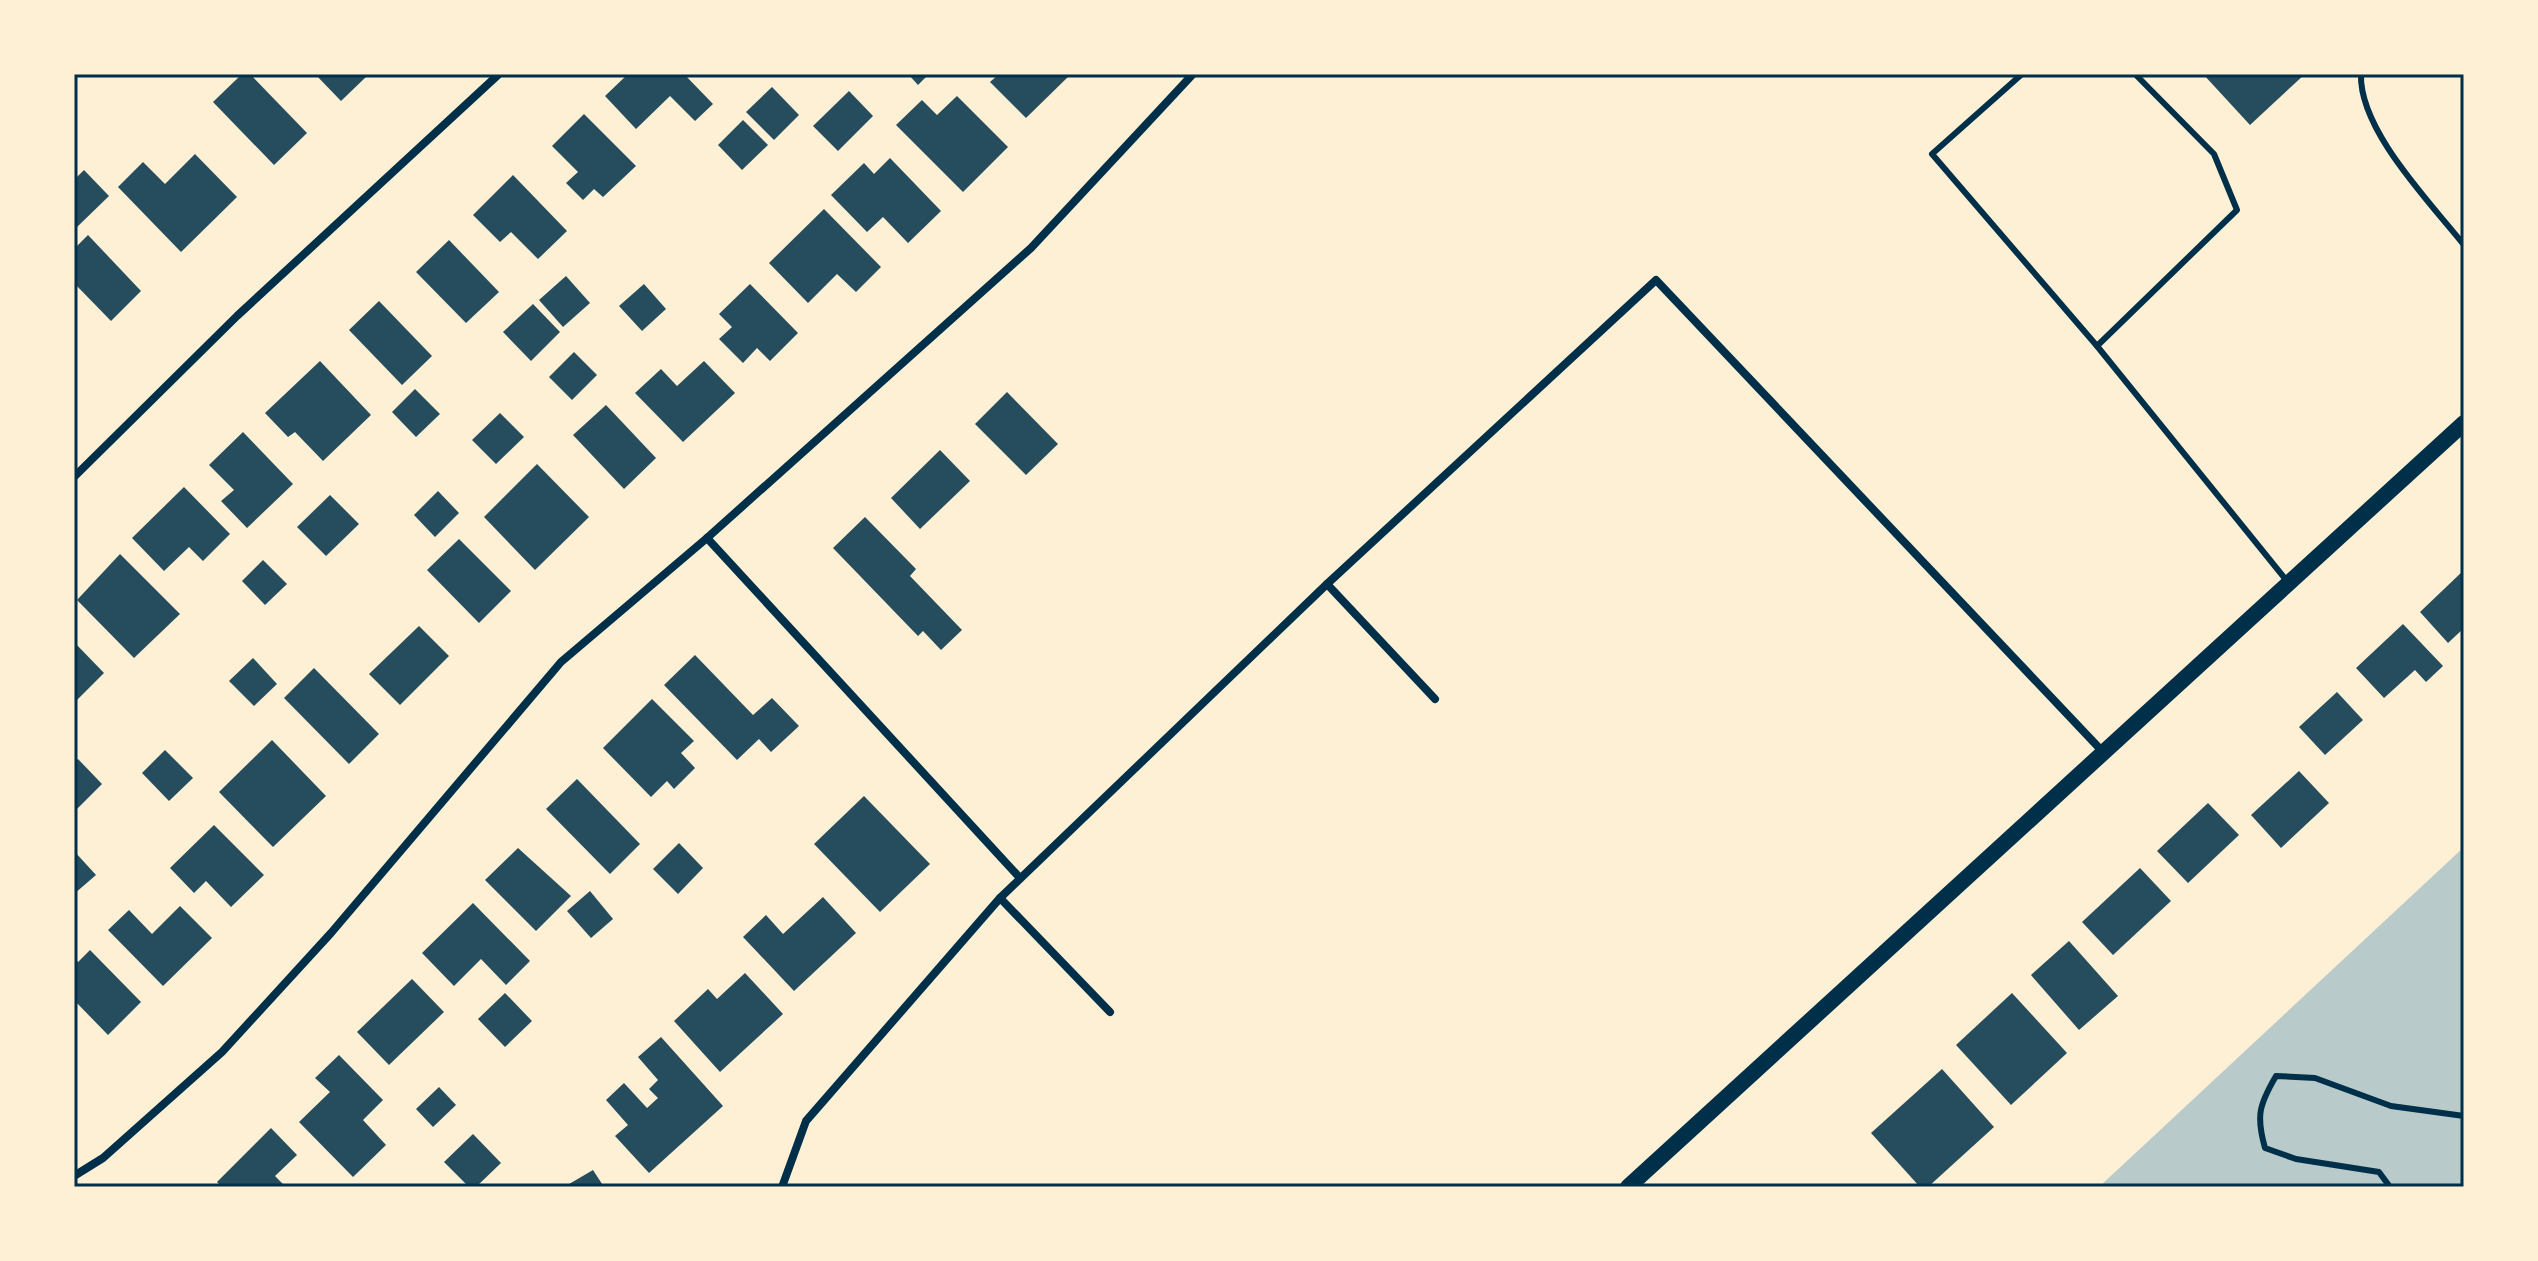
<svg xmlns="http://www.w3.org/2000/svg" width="2538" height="1261" font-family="'Roboto Condensed',sans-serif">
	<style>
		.green { fill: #b9caca }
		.building { fill: #264d5e }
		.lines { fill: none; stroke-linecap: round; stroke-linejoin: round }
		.service { stroke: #003049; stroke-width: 6 }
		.minor { stroke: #003049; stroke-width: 8 }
		.secondary { stroke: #003049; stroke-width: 16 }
		.neatline { fill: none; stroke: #003049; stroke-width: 3 }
	</style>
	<rect width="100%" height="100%" fill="#fdf0d5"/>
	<path class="green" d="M2464,847V1187H2099Z"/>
	<g class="building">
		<path d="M242,74H250L307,133L274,165L213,102Z"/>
		<path d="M315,74H365L367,76L341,101Z"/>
		<path d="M628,74H684L713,104L695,121L670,96L636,129L605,96Z"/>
		<path d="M908,74H929L918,85Z"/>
		<path d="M999,74H1071L1026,118L990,82Z"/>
		<path d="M2203,74H2305L2250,125Z"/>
		<path d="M772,87L799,115L774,140L746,112Z"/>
		<path d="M849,91L873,116L838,151L813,126Z"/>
		<path d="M957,96L1008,147L963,192L896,125L922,100L937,115Z"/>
		<path d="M584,114L636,166L603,197L594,189L583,200L566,183L578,172L552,146Z"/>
		<path d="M743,120L768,145L742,170L718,145Z"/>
		<path d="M195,154L237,197L181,252L118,187L143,162L165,184Z"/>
		<path d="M890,158L941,211L908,243L883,217L867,232L831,195L864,163L874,174Z"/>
		<path d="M84,170L109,196L76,228L74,226V180Z"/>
		<path d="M513,175L567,231L538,259L511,232L500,242L473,215Z"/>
		<path d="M824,209L881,267L856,292L837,274L808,303L769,263Z"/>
		<path d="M88,235L141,291L111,321L74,283V249Z"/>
		<path d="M449,240L499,292L466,323L416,272Z"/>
		<path d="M566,276L590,303L563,327L539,300Z"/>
		<path d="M644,284L666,309L642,331L619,306Z"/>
		<path d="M750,284L798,333L770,361L757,348L743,363L719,339L732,327L719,314Z"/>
		<path d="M379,301L432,356L402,385L349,330Z"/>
		<path d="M533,304L560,332L531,361L503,332Z"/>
		<path d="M574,352L597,375L572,400L549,377Z"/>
		<path d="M320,361L371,415L323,461L295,432L288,437L265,413Z"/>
		<path d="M704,361L735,393L683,442L635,393L661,369L677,386Z"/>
		<path d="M415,389L440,414L416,437L392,412Z"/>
		<path d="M1007,392L1058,444L1026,475L975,424Z"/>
		<path d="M606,405L656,458L624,489L573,435Z"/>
		<path d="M500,413L524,437L496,464L472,440Z"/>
		<path d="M243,432L293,484L247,528L221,501L234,490L209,465Z"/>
		<path d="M940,450L970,481L920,529L891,498Z"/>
		<path d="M537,464L589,517L535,570L484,517Z"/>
		<path d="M184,487L230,534L203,561L189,547L164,571L132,538Z"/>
		<path d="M438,491L459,513L435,537L414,515Z"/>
		<path d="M330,495L359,524L326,556L297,527Z"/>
		<path d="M865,517L916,569L910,576L962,630L941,650L923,631L918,636L833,548Z"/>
		<path d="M459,539L511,591L479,623L427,570Z"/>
		<path d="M120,554L180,614L134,658L77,600Z"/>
		<path d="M263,560L287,584L265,605L242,581Z"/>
		<path d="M2464,570V628L2448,643L2420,612Z"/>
		<path d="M2403,624L2443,666L2426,682L2415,670L2384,698L2356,668Z"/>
		<path d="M419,626L449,656L400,705L369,674Z"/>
		<path d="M74,642L104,673L74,703Z"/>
		<path d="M695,655L753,715L772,698L799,726L771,752L759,739L737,760L664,685Z"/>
		<path d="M253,658L277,684L254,706L229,681Z"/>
		<path d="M314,668L379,734L349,764L284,698Z"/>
		<path d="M2337,692L2363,720L2325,755L2299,727Z"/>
		<path d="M652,699L694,741L681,753L695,768L674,789L667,781L651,797L603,748Z"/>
		<path d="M272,740L326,796L273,847L219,792Z"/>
		<path d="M165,750L193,778L169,801L142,773Z"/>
		<path d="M78,759L102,784L76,810L74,808V763Z"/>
		<path d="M2299,771L2329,803L2281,848L2251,815Z"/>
		<path d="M577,779L640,844L610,874L546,809Z"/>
		<path d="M864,796L930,864L880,912L814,844Z"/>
		<path d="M2208,803L2239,835L2188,883L2157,851Z"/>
		<path d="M214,825L264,875L231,907L206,881L194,893L170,868Z"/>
		<path d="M679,843L703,868L678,894L653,869Z"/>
		<path d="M518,848L571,896L536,931L485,880Z"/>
		<path d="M74,851L96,875L74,894Z"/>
		<path d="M2140,868L2171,901L2113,955L2082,922Z"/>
		<path d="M590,891L613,919L591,938L567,911Z"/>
		<path d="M823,897L856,933L794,991L743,937L766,915L783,934Z"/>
		<path d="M473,903L530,961L506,985L481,959L454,986L422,953Z"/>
		<path d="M180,906L212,938L163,986L108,930L129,910L152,934Z"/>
		<path d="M2069,941L2118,996L2079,1030L2031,975Z"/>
		<path d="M90,950L141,1002L108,1035L74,1000V958L78,962Z"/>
		<path d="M745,973L783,1014L720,1072L674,1021L708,989L717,999Z"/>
		<path d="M412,979L444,1012L389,1065L357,1032Z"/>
		<path d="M505,993L532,1021L505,1047L478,1019Z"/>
		<path d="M2012,993L2067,1053L2011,1105L1956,1045Z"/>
		<path d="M661,1037L723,1106L649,1173L615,1136L628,1125L606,1100L624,1083L647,1108L658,1098L649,1089L658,1080L638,1057Z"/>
		<path d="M339,1055L383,1100L363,1120L386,1145L353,1177L299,1122L330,1092L315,1078Z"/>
		<path d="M1942,1069L1994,1127L1928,1187H1920L1871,1133Z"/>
		<path d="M439,1087L456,1105L433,1127L416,1109Z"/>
		<path d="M271,1128L297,1155L275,1176L286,1187H222L217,1182Z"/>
		<path d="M473,1134L501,1163L476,1187H469L444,1162Z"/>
		<path d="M593,1170L604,1187H564Z"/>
	</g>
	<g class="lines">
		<g class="service">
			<path d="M2022,74L1932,154L2097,346L2287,581"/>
			<path d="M2361,74C2359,130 2430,202 2464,245"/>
			<path d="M2097,346L2237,210L2214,154L2135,74"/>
			<path d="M2390,1187L2379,1172L2296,1159L2265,1148C2256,1116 2259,1105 2276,1076L2315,1078L2391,1106L2464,1116"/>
		</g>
		<g class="minor">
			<path d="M74,477L237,316L499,74"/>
			<path d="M707,538L1020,878"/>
			<path d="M1327,584L1435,699"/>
			<path d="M1000,898L1110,1012"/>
			<path d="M74,1176L103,1158L222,1052L331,933L561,662L707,538L1031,248L1193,74"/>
			<path d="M782,1187L806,1121L1000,898L1327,584L1656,280L2103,752"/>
		</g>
		<path class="secondary" d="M1628,1187L2464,423"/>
	</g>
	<rect width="2538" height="1261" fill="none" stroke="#fdf0d5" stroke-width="152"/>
	<rect x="76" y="76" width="2386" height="1109" class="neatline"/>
</svg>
